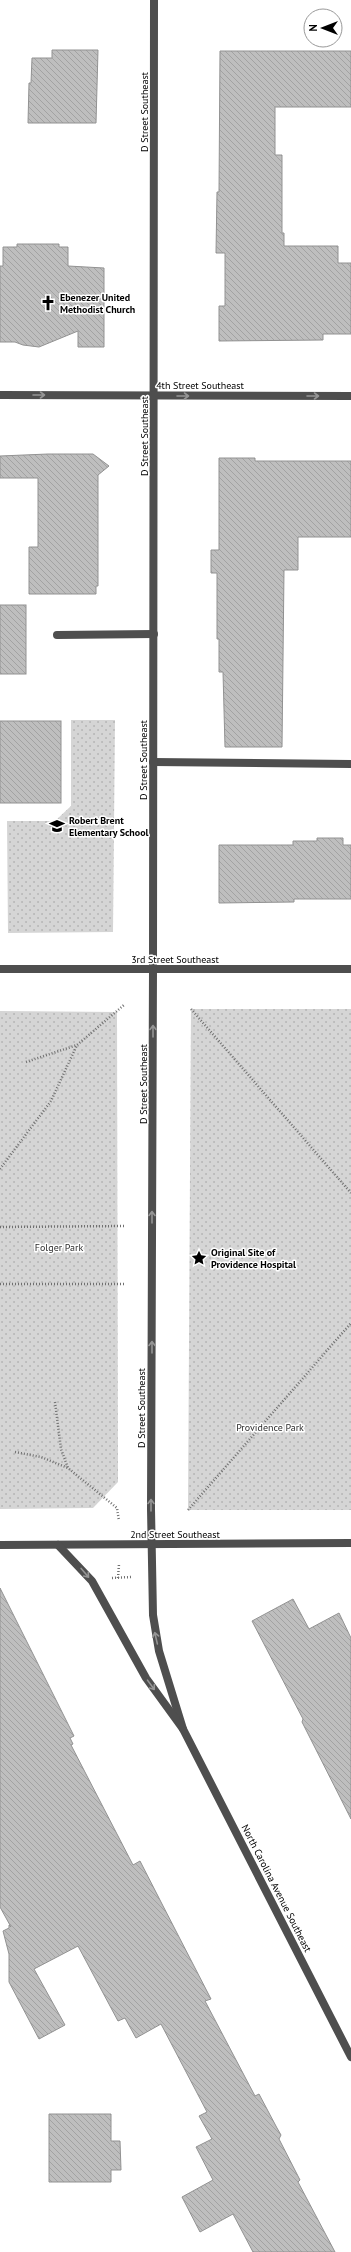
<svg xmlns="http://www.w3.org/2000/svg" width="351" height="2252" font-family="'PT Sans',sans-serif">
	<style>
		.park { fill: url(#park-dots) }
		.building { fill: url(#building-back-hatch); stroke: #929292 }
		.lines { fill: none; stroke-linecap: round; stroke-linejoin: round }
		.path { stroke: #707070; stroke-width: 2.5; stroke-dasharray: 1 2; stroke-linecap: butt }
		.service { stroke: #4e4e4e; stroke-width: 8 }
		.minor { stroke: #4e4e4e; stroke-width: 8 }
		.tertiary { stroke: #4e4e4e; stroke-width: 8 }
		.oneway { stroke: #959595 }
		.labels { text-anchor: middle; stroke-width: 3; stroke-linejoin: round; paint-order: stroke }
		.street-label { font-size: 10px; fill: #000; stroke: #fff }
		.poi-label { font-size: 10px; font-weight: bold; fill: #000; stroke: #fff; text-anchor: start }
		.park-label { font-size: 10px; fill: #2c2c2c; stroke: #fff }
	</style>
	<defs>
		<pattern id="park-dots" width="8" height="8" patternUnits="userSpaceOnUse"><rect width="8" height="8" fill="#d5d5d5"/><path d="M2 2h.1M6 6h.1" fill="none" stroke="#b5b5b5" stroke-width="1.8" stroke-linecap="round"/></pattern>
		<pattern id="building-back-hatch" width="6" height="6" patternUnits="userSpaceOnUse"><rect width="6" height="6" fill="#bebebe"/><path d="M-1 5l2 2M0 0l6 6M5-1l2 2" fill="none" stroke="#a2a2a2"/></pattern>
	</defs>
	<rect width="100%" height="100%" fill="#fff"/>
	<g class="park">
		<path d="M71,720H115L113,932L8,933L7,821H55L71,806Z"/>
		<path d="M191,1009H351V1510H188Z"/>
		<path d="M0,1011L117,1012L118,1482L93,1508L0,1509Z"/>
	</g>
	<g class="building">
		<path d="M52,50H98L96,123H28L29,83H31L32,58H52Z"/>
		<path d="M220,51H351V107H275V155H282V233H284V246H338V263H351V334H323V340L219,341V306H225V253H216L217,192H219Z"/>
		<path d="M17,244H59V247H68V266L104,268V347H78V331L39,347L23,345L15,342H0V266H3V247H17Z"/>
		<path d="M48,454H93L109,466L98,475V586H96V594H29V547H38V478H0V456Z"/>
		<path d="M219,458H255V461H351V537H298V570H284L282,747H225L223,672H219V639H217V573H211V550H219Z"/>
		<rect x="0" y="605" width="26" height="69"/>
		<rect x="0" y="721" width="61" height="82"/>
		<path d="M317,838H343V845H351V899H294V902L219,903V845H293V841H317Z"/>
		<path d="M0,1588L74,1736L70,1738L73,1744L71,1745L133,1865L140,1861L161,1902L211,1999L205,2001L255,2096L259,2094L277,2128L281,2135L279,2139L300,2180L298,2182L335,2252H253L233,2214L200,2232L182,2197L213,2180L196,2147L212,2139L199,2116L207,2112L161,2024L136,2038L125,2018L118,2021L78,1946L34,1969L65,2025L39,2039L9,1982V1954L3,1931L9,1928V1925L11,1927L0,1907Z"/>
		<path d="M293,1599L309,1629L339,1613L351,1638V1819L302,1722L303,1719L252,1621Z"/>
		<path d="M49,2114H111V2141H120L121,2170H111V2182H49Z"/>
	</g>
	<g class="lines">
		<g class="path">
			<path d="M191,1009L351,1193"/>
			<path d="M26,1062L77,1045L124,1005"/>
			<path d="M0,1169L51,1101L77,1045"/>
			<path d="M0,1227L125,1226"/>
			<path d="M0,1284H125"/>
			<path d="M55,1402L61,1449L68,1468"/>
			<path d="M15,1452L41,1457L68,1468L117,1508L119,1521"/>
			<path d="M188,1510L351,1323"/>
			<path d="M112,1578L131,1577"/>
			<path d="M118,1578L119,1564"/>
		</g>
		<g class="service">
			<path d="M57,635L154,634"/>
			<path d="M153,762L351,764"/>
		</g>
		<path class="minor" d="M154,0L153,969H351"/>
		<g class="tertiary">
			<path d="M0,395L351,396"/>
			<path d="M0,969H153L151,1509L153,1615L159,1651L183,1729"/>
			<path d="M0,1545L351,1543"/>
			<path d="M58,1545L92,1581L146,1678L183,1729L351,2057"/>
		</g>
	</g>
	<defs><path id="oneway-shaft" d="M-6 0H5M1.5-3L5.5 0L1.5 3" fill="none" stroke-width="1.6" stroke-linecap="round" stroke-linejoin="round"/></defs>
	<g class="oneway">
		<use href="#oneway-shaft" transform="translate(39 395)"/>
		<use href="#oneway-shaft" transform="translate(183 396)"/>
		<use href="#oneway-shaft" transform="translate(313 396)"/>
		<use href="#oneway-shaft" transform="translate(153 1031) rotate(-90)"/>
		<use href="#oneway-shaft" transform="translate(152 1217) rotate(-90)"/>
		<use href="#oneway-shaft" transform="translate(152 1347) rotate(-90)"/>
		<use href="#oneway-shaft" transform="translate(151 1505) rotate(-90)"/>
		<use href="#oneway-shaft" transform="translate(85 1573) rotate(50)"/>
		<use href="#oneway-shaft" transform="translate(156 1638) rotate(-103)"/>
		<use href="#oneway-shaft" transform="translate(151 1685) rotate(54)"/>
	</g>
	<defs>
		<g id="church-bare" transform="scale(1.2)"><path d="M-1.2-6h2.4v3.5h3.3v2.4h-3.3V6h-2.4V-.1h-3.3v-2.4h3.3Z" fill="#000" stroke="#fff" stroke-width="2.5" paint-order="stroke"/></g>
		<g id="school-bare" transform="scale(1.2)"><path d="M0-5L7-2L0 1L-7-2ZM-4 1L0 2.5L4 1V4Q0 6-4 4Z" fill="#000" stroke="#fff" stroke-width="2.5" paint-order="stroke"/></g>
		<g id="sight-bare" transform="scale(1.2)"><path d="M0-6L1.8-2.2L6-1.7L2.9 1.2L3.7 5.4L0 3.3L-3.7 5.4L-2.9 1.2L-6-1.7L-1.8-2.2Z" fill="#000" stroke="#fff" stroke-width="2.5" paint-order="stroke"/></g>
	</defs>
	<g fill-rule="evenodd">
		<use href="#church-bare" x="48" y="303"/>
		<use href="#school-bare" x="57" y="826"/>
		<use href="#sight-bare" x="199" y="1258"/>
	</g>
	<g class="labels">
		<g class="street-label">
			<text transform="translate(144 112) rotate(-90)" y="4">D Street Southeast</text>
			<text x="200" y="389">4th Street Southeast</text>
			<text transform="translate(144 436) rotate(-90)" y="4">D Street Southeast</text>
			<text transform="translate(143 760) rotate(-90)" y="4">D Street Southeast</text>
			<text x="175" y="963">3rd Street Southeast</text>
			<text transform="translate(143 1084) rotate(-90)" y="4">D Street Southeast</text>
			<text transform="translate(141 1408) rotate(-90)" y="4">D Street Southeast</text>
			<text x="175" y="1538">2nd Street Southeast</text>
			<text transform="translate(277 1888) rotate(63)" y="4">North Carolina Avenue Southeast</text>
		</g>
		<g class="poi-label">
			<text x="60" y="301">Ebenezer United<tspan x="60" dy="12">Methodist Church</tspan></text>
			<text x="69" y="824">Robert Brent<tspan x="69" dy="12">Elementary School</tspan></text>
			<text x="211" y="1256">Original Site of<tspan x="211" dy="12">Providence Hospital</tspan></text>
		</g>
		<g class="park-label">
			<text x="59" y="1251">Folger Park</text>
			<text x="270" y="1431">Providence Park</text>
		</g>
	</g>
	<g transform="translate(323 28) rotate(270)"><circle r="19" fill="#ffffff" stroke="#999999"/>
	<path d="M0-3L7 15L0 10L-7 15Z" fill="#000000"/>
	<text y="-6" font-size="11" font-weight="bold" text-anchor="middle" fill="#000000">N</text>
	</g>
</svg>
